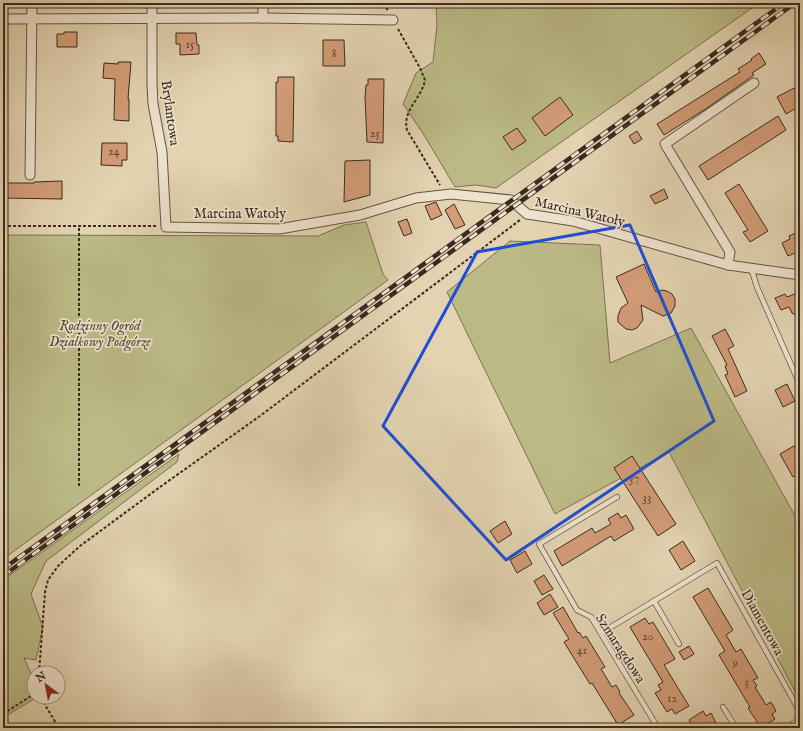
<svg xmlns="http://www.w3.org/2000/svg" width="803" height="731" font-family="'IM FELL English',serif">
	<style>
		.green { fill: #bbba86; stroke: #7a7254 }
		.building { fill: #d29c77; stroke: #3a2b22 }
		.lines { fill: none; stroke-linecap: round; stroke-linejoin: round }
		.lane-casing { stroke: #645546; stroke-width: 6 }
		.street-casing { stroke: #645546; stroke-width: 11 }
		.path { stroke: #3a2b22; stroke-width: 2; stroke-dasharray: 3 2; stroke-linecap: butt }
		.lane { stroke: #ede2cc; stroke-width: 4.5 }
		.street { stroke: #ede2cc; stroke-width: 9 }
		.rail-casing { stroke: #3a2b22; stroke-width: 4.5 }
		.rail { stroke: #ede2cc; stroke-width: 3; stroke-dasharray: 9; stroke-linecap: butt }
		.marked { fill: none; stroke: #1d4ed8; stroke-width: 3; stroke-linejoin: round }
		.labels { text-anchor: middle; stroke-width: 3.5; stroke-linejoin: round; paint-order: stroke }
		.number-label { font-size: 12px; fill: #604737 }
		.street-label { font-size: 14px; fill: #3a2b22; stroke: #ede2cc }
		.park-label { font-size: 14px; font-style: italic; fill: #544836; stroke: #ede2cc }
	</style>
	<rect width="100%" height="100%" fill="#e3d3b1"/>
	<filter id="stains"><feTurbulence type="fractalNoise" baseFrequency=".005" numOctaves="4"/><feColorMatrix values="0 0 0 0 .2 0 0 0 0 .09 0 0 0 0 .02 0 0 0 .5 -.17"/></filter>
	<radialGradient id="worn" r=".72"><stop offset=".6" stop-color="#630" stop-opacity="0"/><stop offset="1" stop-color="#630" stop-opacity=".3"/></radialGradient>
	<g class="green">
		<path d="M436,3H759L496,188L476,185L455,187L424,135L403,104L416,73L433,62L437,25Z"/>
		<path d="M366,222L383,274L388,280L3,559V235L318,236L344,225Z"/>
		<path d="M510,241L600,245L610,363L691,328L800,525V701L669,452L555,514L447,292Z"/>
		<path d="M179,454L177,462L46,561L31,594L43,627L36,660L24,658L34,680V697H37L3,718V580Z"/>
	</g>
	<g class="building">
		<path d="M64,32H77V47H57V34H64Z"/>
		<path d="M176,33H196L197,45H199V54L180,55V44H176Z"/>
		<path d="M323,40H344L345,66H323Z"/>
		<path d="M759,53L766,64L752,73L754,75L707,108L664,135L657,124L740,72L738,69L752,60L751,59Z"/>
		<path d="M118,62H131L128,99H129V121L114,120L115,79L103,78L104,63L118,64Z"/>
		<path d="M278,77H294L293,142L278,141V136H276V82H278Z"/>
		<path d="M368,79H384L383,143L367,142L365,97L366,85H368Z"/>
		<path d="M794,88L800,98V106L786,114L777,97Z"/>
		<path d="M560,97L573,115L545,136L532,118Z"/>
		<path d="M778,116L786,130L708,180L699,166Z"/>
		<path d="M517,128L526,141L512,150L503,137Z"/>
		<path d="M637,131L642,139L634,144L629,136Z"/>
		<path d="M102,143H127V160H122V166L101,165Z"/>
		<path d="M370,160V195L344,202L345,161Z"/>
		<path d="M62,181V199L3,198V183H34V182Z"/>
		<path d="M739,184L768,231L750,242L743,232L748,230L725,193Z"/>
		<path d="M664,189L668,198L655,204L650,196Z"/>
		<path d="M436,202L442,215L431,220L425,206Z"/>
		<path d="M454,204L465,225L455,229L445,210Z"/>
		<path d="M407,219L412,233L404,236L398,222Z"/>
		<path d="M800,231V251L788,256L782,243L790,239L789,236Z"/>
		<path d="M644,264L656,292L662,290L667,291L672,294L675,299V306L671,313L663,316L641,305L643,320L637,328L632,330L626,329L618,322V316L621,308L628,303L616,277Z"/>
		<path d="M800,292V318L792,313L789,307L781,310L775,298L785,294L787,297Z"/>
		<path d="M725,329L734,346L728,349L747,391L735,397L725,375L728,374L725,366L727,365L712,336Z"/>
		<path d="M787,384L795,401L783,407L775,390Z"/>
		<path d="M794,446L800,458V474L793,477L780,454Z"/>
		<path d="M632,456L676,524L658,536L614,468Z"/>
		<path d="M618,513L621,518L626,515L634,529L614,541L611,536L562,566L554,551L592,528L595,533L611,524L608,519Z"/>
		<path d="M505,521L512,534L498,543L490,531Z"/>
		<path d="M683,541L695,561L681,570L669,550Z"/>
		<path d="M525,551L532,564L517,573L510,560Z"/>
		<path d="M544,575L553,589L542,595L534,581Z"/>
		<path d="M708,588L733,630L726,635L736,652L741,649L758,678L753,680L757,686L755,687L766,705L771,702L776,711L772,714L775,719L761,728L748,708L750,707L719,655L725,651L693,597Z"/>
		<path d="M550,594L558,607L544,615L537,603Z"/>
		<path d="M563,607L578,633L579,632L583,638L586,636L605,667L601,669L612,687L616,685L620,692L619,693L634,715L618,725L592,683L590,684L564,642L569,639L553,613Z"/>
		<path d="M645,618L649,624L653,622L675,659L664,665L689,706L675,714L672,709L667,712L655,693L661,690L658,685L663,682L630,627Z"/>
		<path d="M689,646L694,654L684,660L679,652Z"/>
		<path d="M703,711L706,716L711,713L716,723L708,728H694L689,720Z"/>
	</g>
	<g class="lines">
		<g class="lane-casing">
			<g id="lane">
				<path d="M751,268L757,287L800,385"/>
				<path d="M617,497L539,544L577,610L591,617L658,728"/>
				<path d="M654,601L679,644"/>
				<path d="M601,633L717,563L800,712"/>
				<path d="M723,707L736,728"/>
				<path d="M786,728L800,719"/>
			</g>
		</g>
		<g class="street-casing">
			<g id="street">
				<path d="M152,3V84L153,104L162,152L166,227L279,229L360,215L416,198L451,194L511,200L527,214L573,221L728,265L800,275"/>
				<path d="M263,18V3"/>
				<path d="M3,19L263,18L393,20"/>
				<path d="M30,175L32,3"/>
				<path d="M728,265L730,252L665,144L754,83"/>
			</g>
		</g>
		<g class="path">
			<path d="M384,3L388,11"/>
			<path d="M398,29L420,68L425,80C422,98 402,110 407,130L440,185"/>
			<path d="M3,226H158"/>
			<path d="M79,486V226"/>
			<path d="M39,673L45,592L48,580L58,566L80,546L160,487L260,416L520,220"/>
			<path d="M43,697L45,705L59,728"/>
			<path d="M3,714L34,694"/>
		</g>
		<use href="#lane" class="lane"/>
		<use href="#street" class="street"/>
		<g class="rail-casing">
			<g id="rail">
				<path d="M3,569L784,3"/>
				<path d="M3,576L795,3"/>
			</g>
		</g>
		<use href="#rail" class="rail"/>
	</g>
	<path class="marked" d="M630,225L714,421L506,560L383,426L477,252Z"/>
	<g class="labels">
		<g class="number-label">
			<text x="190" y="48">15</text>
			<text x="334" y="57">8</text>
			<text x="375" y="137">25</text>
			<text x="114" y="155">24</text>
			<text x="634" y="482">37</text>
			<text x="647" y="501">33</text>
			<text x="648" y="640">20</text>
			<text x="582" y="654">41</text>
			<text x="735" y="667">9</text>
			<text x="747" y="686">5</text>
			<text x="672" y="702">12</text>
		</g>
		<g class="street-label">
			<text transform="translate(171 113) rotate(82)" y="5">Brylantowa</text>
			<text transform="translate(580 211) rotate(13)" y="5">Marcina Watoły</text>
			<text x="240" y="218">Marcina Watoły</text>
			<text transform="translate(763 622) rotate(61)" y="5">Diamentowa</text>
			<text transform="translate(621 648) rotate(57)" y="5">Szmaragdowa</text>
		</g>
		<g class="park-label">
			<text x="100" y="330">Rodzinny Ogród<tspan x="100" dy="16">Działkowy Podgórze</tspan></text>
		</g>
	</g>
	<rect width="803" height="731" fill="none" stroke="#e3d3b1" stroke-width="16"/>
	<rect x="4" y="4" width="795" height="723" fill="none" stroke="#3a2b22" stroke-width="2"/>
	<rect x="8" y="8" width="787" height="715" fill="none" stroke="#3a2b22"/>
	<g transform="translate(46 685) rotate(328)"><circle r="19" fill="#ede2cc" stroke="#a59988"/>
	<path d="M0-3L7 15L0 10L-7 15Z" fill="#8f2418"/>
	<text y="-6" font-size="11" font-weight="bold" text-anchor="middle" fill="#3a2b22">N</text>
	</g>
	<rect width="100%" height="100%" filter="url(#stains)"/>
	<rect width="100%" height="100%" fill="url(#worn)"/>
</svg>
